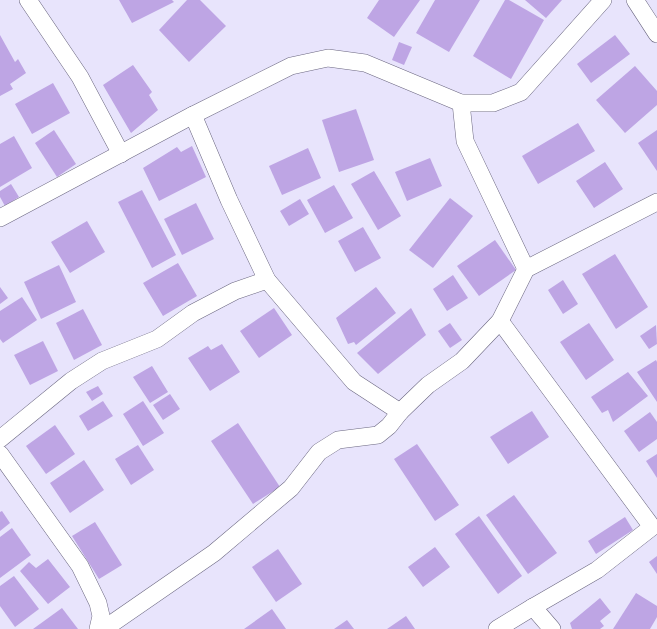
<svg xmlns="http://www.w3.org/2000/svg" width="657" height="629" font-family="'Source Serif 4',serif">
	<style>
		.building { fill: #bea5e4 }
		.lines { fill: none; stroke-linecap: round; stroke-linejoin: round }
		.street-casing { stroke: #6b6780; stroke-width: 18 }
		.street { stroke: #fff; stroke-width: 17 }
	</style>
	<rect width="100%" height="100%" fill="#e8e4fc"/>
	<g class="building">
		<path d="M119,0H172L174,2L132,23Z"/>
		<path d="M187,0H200L226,26L189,62L159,30Z"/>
		<path d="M379,0H420L394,37L367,18Z"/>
		<path d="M435,0H480L449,52L416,33Z"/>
		<path d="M505,0H509L544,20L511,79L473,56Z"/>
		<path d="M525,0H562L546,18Z"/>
		<path d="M0,35L15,62L18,59L26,73L10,84L13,89L0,96Z"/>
		<path d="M615,35L630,54L591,83L577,64Z"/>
		<path d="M399,42L412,47L404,65L392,60Z"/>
		<path d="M133,65L152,92L149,95L158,110L131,133L103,85Z"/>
		<path d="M635,66L657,91V105L625,133L596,100Z"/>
		<path d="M53,83L70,113L32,134L15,104Z"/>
		<path d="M356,109L374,160L339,172L322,120Z"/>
		<path d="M578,123L595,151L538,184L522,156Z"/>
		<path d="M54,130L76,164L57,177L35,143Z"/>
		<path d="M657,130V171L638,143Z"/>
		<path d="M14,136L32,168L0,187V144Z"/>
		<path d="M192,146L206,177L159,201L143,168L177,147L181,152Z"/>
		<path d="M308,148L321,178L282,195L269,166Z"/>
		<path d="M430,158L442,186L407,201L395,172Z"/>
		<path d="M605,162L623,189L594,208L576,181Z"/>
		<path d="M374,171L401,216L378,230L351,184Z"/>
		<path d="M11,184L19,197L5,206L0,197V191Z"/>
		<path d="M334,185L353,218L325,233L307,200Z"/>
		<path d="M142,190L176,255L152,268L118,202Z"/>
		<path d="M450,198L473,216L433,268L409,250Z"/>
		<path d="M300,199L309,214L289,226L280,211Z"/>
		<path d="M196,203L214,239L182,255L164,219Z"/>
		<path d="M87,221L105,252L70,273L51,242Z"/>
		<path d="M363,227L381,258L355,272L338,241Z"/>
		<path d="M495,240L516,270L479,296L457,266Z"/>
		<path d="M615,254L648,307L616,329L582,274Z"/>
		<path d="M178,263L197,296L163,316L143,283Z"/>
		<path d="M59,265L76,302L41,319L24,282Z"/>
		<path d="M453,275L468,298L447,311L433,289Z"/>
		<path d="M563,280L578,304L563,314L548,290Z"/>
		<path d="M0,287L8,298L0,304Z"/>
		<path d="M376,287L396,313L356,345L354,342L348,344L336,318Z"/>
		<path d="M22,297L37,320L3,343L0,339V311Z"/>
		<path d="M274,308L292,335L259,358L240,331Z"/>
		<path d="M411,308L426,335L378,374L357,353Z"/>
		<path d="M83,309L102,345L74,360L56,323Z"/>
		<path d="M450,323L462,340L450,348L438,331Z"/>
		<path d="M589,323L614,360L586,380L560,342Z"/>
		<path d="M656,325L657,344L649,349L640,336Z"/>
		<path d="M43,341L58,371L30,385L14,355Z"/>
		<path d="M222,344L240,372L210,391L188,358L208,346L211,350Z"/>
		<path d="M656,360L657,362V402L637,372Z"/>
		<path d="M152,366L168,392L150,403L133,377Z"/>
		<path d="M628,372L648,396L613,422L608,410L602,413L591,397Z"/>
		<path d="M98,386L103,394L92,401L86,392Z"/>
		<path d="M170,394L180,409L163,420L153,405Z"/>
		<path d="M103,401L113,416L88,431L79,416Z"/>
		<path d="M143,401L164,433L143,446L123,414Z"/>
		<path d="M532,411L549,437L508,464L490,437Z"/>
		<path d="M650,412L657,422V439L639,452L624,431Z"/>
		<path d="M238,423L280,487L253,504L211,441Z"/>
		<path d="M55,425L75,454L46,474L26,446Z"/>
		<path d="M417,444L459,505L435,521L394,459Z"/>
		<path d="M138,445L154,470L131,485L115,459Z"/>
		<path d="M657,454V478L646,461Z"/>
		<path d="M84,460L104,490L70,513L50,483Z"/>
		<path d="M514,495L557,553L528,574L486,515Z"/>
		<path d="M2,511L10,523L0,531V512Z"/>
		<path d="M479,516L522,576L498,594L455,534Z"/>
		<path d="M625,517L633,530L596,554L588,541Z"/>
		<path d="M95,522L122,565L99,579L72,536Z"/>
		<path d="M12,528L31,555L0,578V537Z"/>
		<path d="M435,547L450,567L423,587L408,567Z"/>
		<path d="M278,549L302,584L276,602L252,567Z"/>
		<path d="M657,556V574L649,562Z"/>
		<path d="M48,559L70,587L48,604L20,571L29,562L36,568Z"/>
		<path d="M14,576L39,609L15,627L0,606V586Z"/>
		<path d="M636,593L657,606V617L650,629H613Z"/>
		<path d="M600,598L611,612L600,621L604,626L600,629H572L570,623Z"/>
		<path d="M62,608L78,629H33Z"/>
		<path d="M272,609L286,629H244Z"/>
		<path d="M406,616L415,629H387Z"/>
		<path d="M347,620L354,629H334Z"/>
	</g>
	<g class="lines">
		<g class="street-casing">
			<g id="street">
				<path d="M28,0L80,77L121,154"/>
				<path d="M635,0L657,34"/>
				<path d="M461,103L465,141L526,269"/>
				<path d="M193,115L229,200L267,280L354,382L400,412"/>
				<path d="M0,218L193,115L291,66L328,58L365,63L461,103H493L521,92L603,0"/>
				<path d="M0,439L71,381L102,361L157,339L193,313L235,291L267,280"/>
				<path d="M0,454L80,566L98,603L101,616L98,629"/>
				<path d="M533,607L552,629"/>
				<path d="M104,629L214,553L291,488L319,452L338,440L378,435L389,426L400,412L428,385L462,361L500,321L526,269L657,202"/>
				<path d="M497,629L533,607L597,570L652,527L500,321"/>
			</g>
		</g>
		<use href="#street" class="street"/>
	</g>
</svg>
